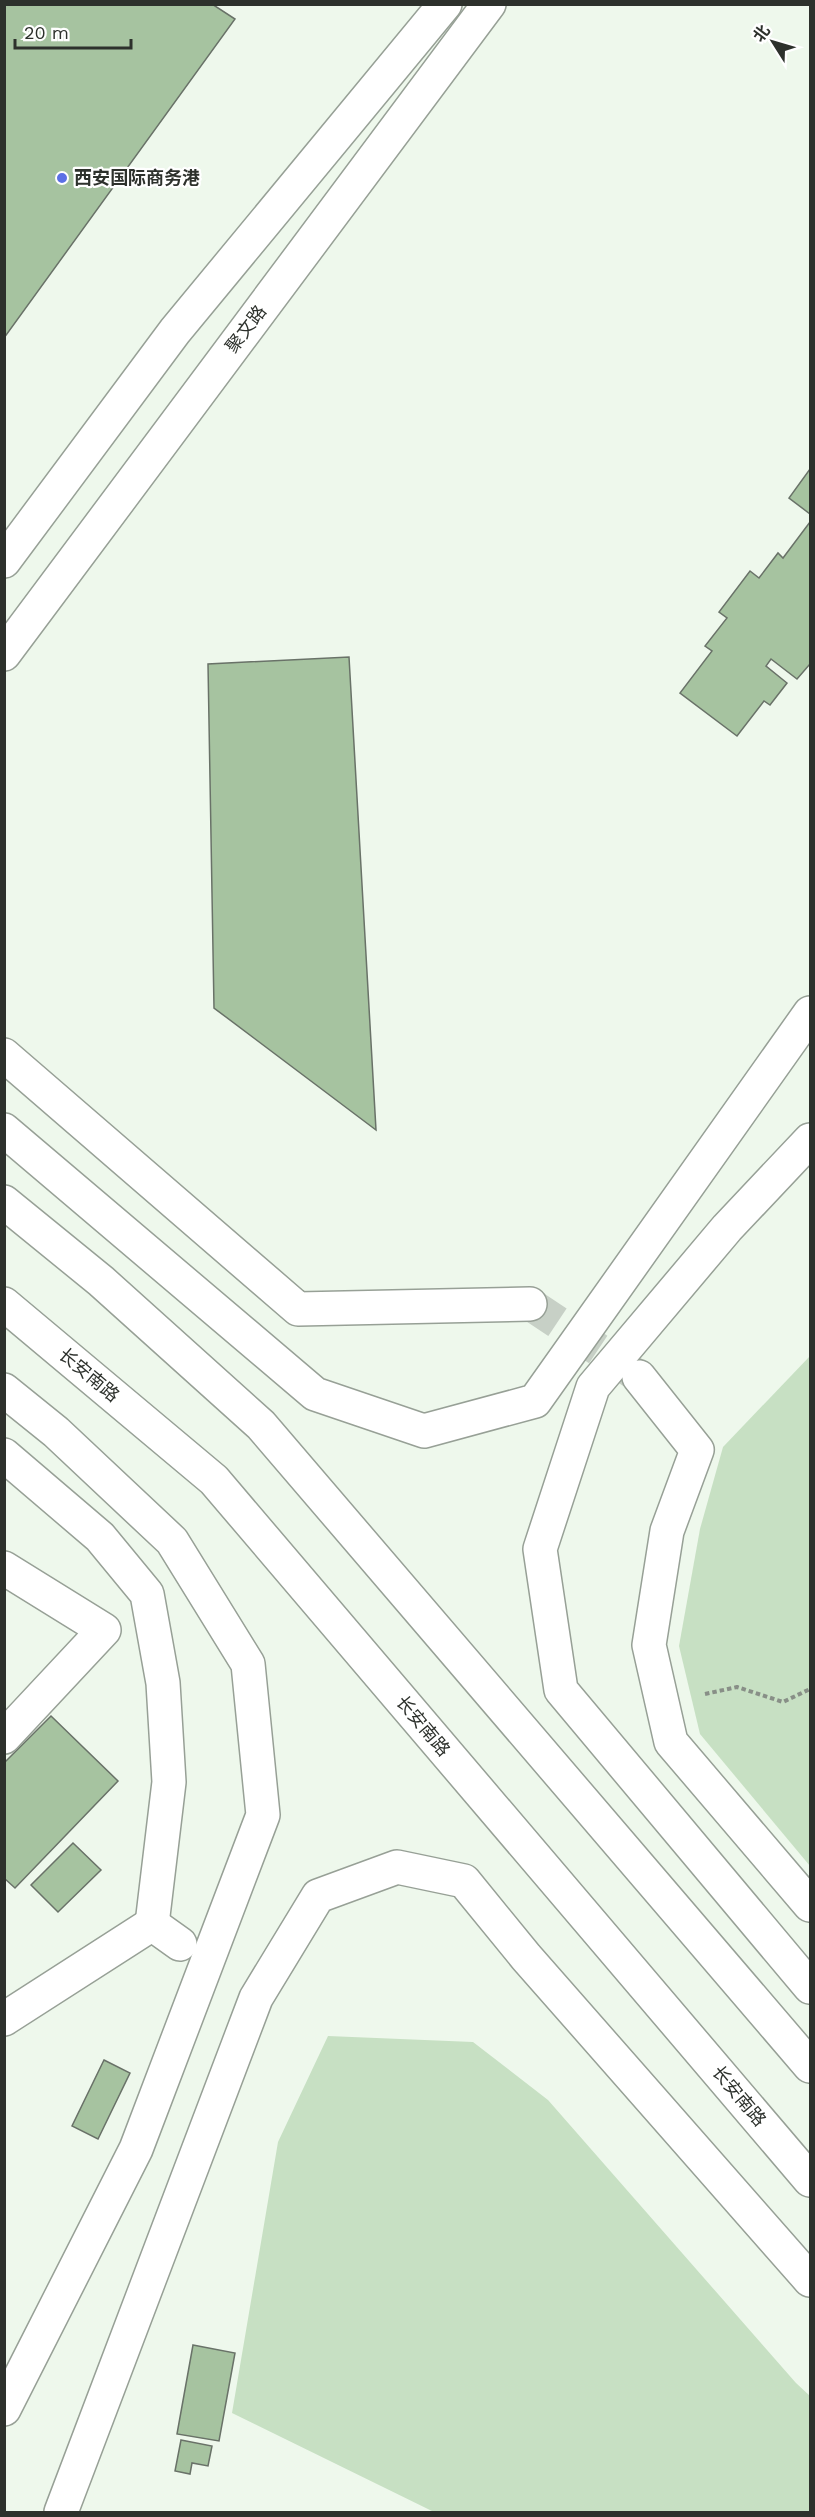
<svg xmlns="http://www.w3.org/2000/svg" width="815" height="2517" font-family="'Work Sans','Noto Sans SC',sans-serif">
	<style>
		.green { fill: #c7e0c3 }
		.building { fill: #a6c3a0; stroke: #697268; stroke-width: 1.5 }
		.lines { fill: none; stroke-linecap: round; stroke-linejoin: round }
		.minor-tunnel { stroke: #c7d0c6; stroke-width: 33; stroke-dasharray: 33 16; stroke-linecap: butt }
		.minor-casing { stroke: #97a096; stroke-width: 36 }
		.major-casing { stroke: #97a096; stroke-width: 36 }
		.path { stroke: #888f87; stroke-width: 4; stroke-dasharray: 4.5 3; stroke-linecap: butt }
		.minor { stroke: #fff; stroke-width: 33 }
		.major { stroke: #fff; stroke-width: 33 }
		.poi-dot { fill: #5b6fe5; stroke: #fff; stroke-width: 2 }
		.labels { text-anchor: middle; stroke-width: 4.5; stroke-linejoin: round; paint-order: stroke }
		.poi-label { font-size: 18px; font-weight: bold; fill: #2d312c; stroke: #fff; text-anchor: start }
		.street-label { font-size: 18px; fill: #2d312c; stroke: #fff }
	</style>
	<rect width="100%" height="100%" fill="#eef8ec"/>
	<g class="green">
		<path d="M810,1356V1866L700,1734L679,1646L700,1529L723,1447Z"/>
		<path d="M328,2036L473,2042L548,2100L796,2383L810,2396V2512H434L232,2413L278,2142Z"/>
	</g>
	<g class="building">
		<path d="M4,4H212L235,19L4,338Z"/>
		<path d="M810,469V514L789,498Z"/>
		<path d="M810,522V664L797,679L771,659L766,666L787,683L770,705L764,701L737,736L680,693L712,651L705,646L727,618L719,612L750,571L759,578L778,553L783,558Z"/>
		<path d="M349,657L376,1130L214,1008L208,664Z"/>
		<path d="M51,1716L118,1781L15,1888L4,1878V1763Z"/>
		<path d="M73,1843L101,1870L58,1912L31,1885Z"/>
		<path d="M104,2060L130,2073L98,2139L72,2126Z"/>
		<path d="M193,2345L235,2353L219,2441L177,2434Z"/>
		<path d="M181,2440L212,2446L208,2466L192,2463L190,2474L175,2471Z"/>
	</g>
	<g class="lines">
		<path class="minor-tunnel" d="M530,1304L638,1376"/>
		<g class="minor-casing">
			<g id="minor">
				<path d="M4,561L175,331L445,4"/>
				<path d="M4,654L489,4"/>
				<path d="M4,1055L298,1309L530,1304"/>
				<path d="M639,1377L697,1450L667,1531L649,1645L671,1742L810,1905"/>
				<path d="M4,1455L100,1537L147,1594L163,1683L169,1782L152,1924"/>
				<path d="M4,1568L104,1630L4,1737"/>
				<path d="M152,1924L180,1944"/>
				<path d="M4,2019L152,1924"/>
			</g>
		</g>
		<g class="major-casing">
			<g id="major">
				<path d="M4,1130L315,1394L424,1431L535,1401L810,1013"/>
				<path d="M810,1140L727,1228L593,1387L540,1549L561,1690L810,1987"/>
				<path d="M4,1202L101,1281L261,1425L810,2066"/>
				<path d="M4,1304L214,1480L810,2180"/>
				<path d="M4,1390L56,1432L172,1541L248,1664L263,1815L136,2149L4,2409"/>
				<path d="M61,2512L256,1998L318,1896L397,1867L464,1881L526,1957L810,2280"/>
			</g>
		</g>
		<path class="path" d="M705,1694L737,1687L783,1702L810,1689"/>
		<use href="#minor" class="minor"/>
		<use href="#major" class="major"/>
	</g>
	<circle class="poi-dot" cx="62" cy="178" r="6"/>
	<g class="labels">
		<g class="poi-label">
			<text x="74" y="184">西安国际商务港</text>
		</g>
		<g class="street-label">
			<text transform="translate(246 329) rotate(-53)" y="6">聚文路</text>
			<text transform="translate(89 1375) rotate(40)" y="6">长安南路</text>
			<text transform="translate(423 1726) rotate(50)" y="6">长安南路</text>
			<text transform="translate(739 2096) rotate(50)" y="6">长安南路</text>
		</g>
	</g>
	<rect width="815" height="2517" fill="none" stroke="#2d312c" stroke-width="12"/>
	<g transform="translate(773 42) rotate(307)" stroke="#ffffff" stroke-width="4.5" paint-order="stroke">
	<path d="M0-4.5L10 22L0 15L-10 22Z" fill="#2d312c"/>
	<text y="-9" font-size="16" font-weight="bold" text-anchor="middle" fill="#2d312c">北</text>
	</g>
	<path d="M15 39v9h116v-9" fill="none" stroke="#2d312c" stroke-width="3"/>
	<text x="24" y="39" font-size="18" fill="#2d312c" stroke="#ffffff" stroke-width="4.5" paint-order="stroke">20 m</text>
</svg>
